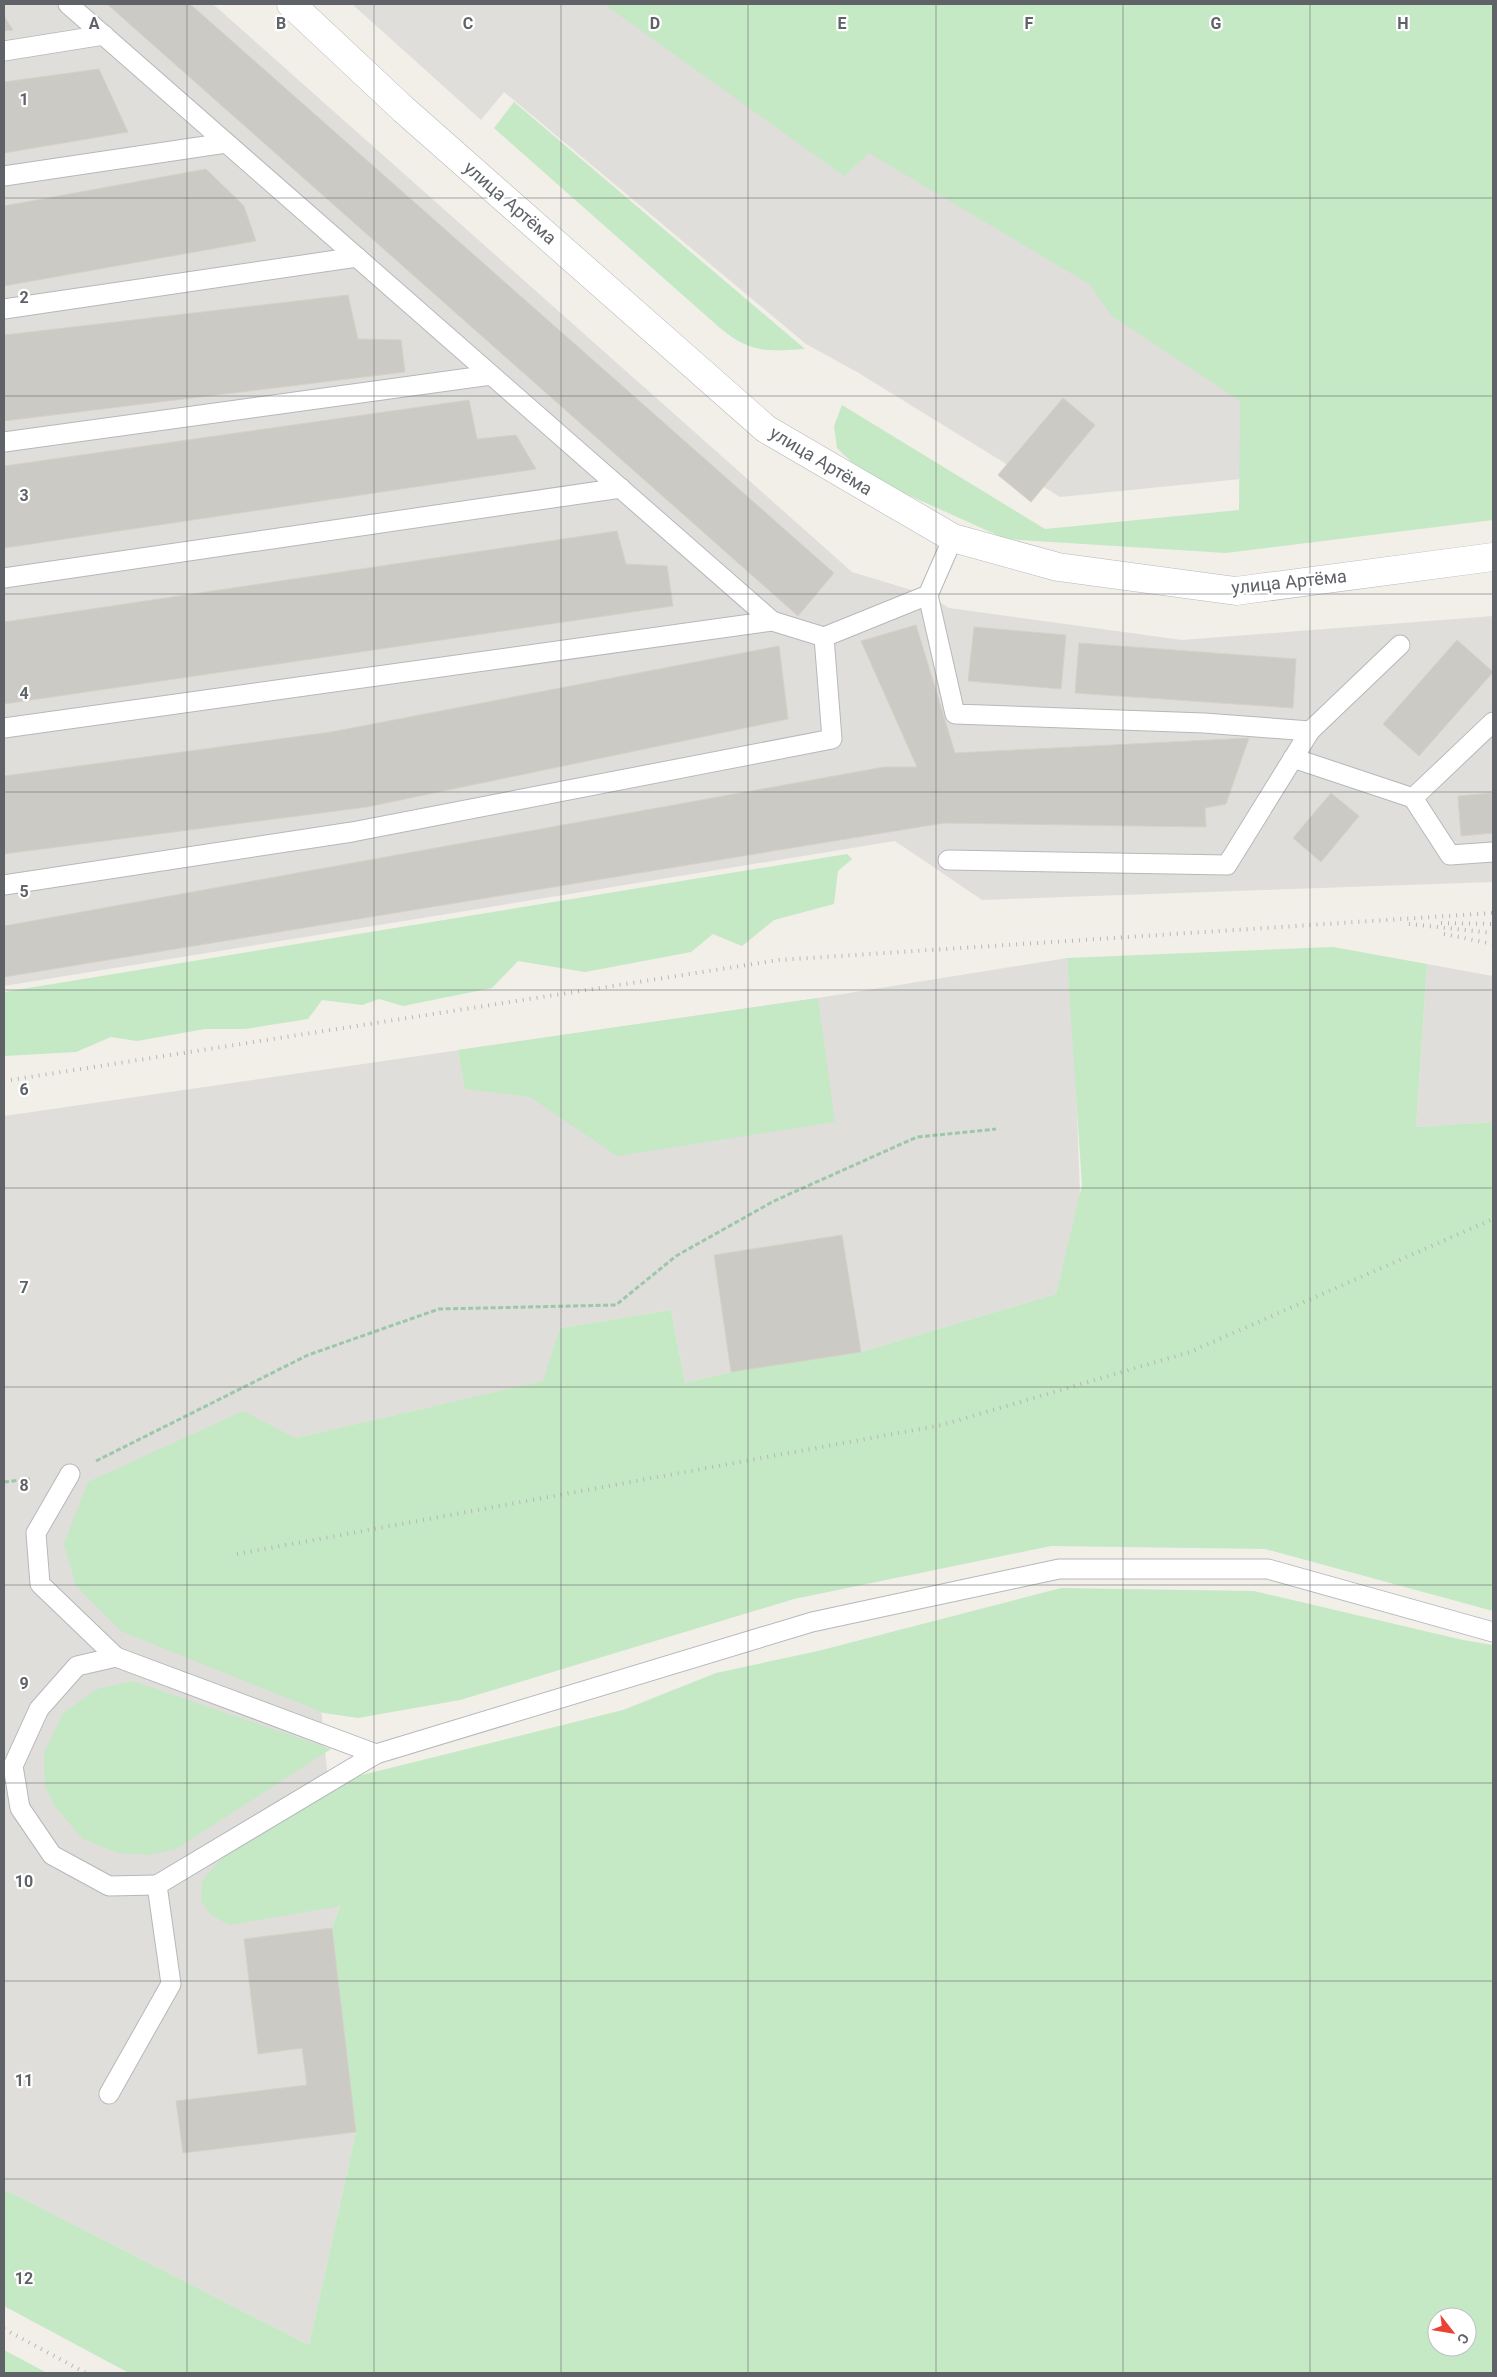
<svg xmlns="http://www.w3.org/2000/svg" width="1497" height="2377" font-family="Roboto,sans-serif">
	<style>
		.industrial { fill: #e0deda }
		.green { fill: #c5e8c5; fill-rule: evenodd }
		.building { fill: #cccac5; stroke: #d6d1c6 }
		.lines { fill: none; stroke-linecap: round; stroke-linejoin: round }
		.service-casing { stroke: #b5b8bc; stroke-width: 21 }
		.tertiary-casing { stroke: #b5b8bc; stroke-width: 29 }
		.path { stroke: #9cc7a9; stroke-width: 3; stroke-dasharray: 5 2.5; stroke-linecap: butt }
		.service { stroke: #fff; stroke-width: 19 }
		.tertiary { stroke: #fff; stroke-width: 28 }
		.rail { stroke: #b6b7b8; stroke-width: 4; stroke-dasharray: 1 6; stroke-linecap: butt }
		.grid { fill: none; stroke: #5f6368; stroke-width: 1; stroke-opacity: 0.55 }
		.labels { text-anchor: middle; stroke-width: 4.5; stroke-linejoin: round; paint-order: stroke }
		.street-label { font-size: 18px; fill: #5f6368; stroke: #fff }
		.grid-label { font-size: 16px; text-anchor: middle; font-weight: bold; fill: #5f6368; stroke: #fff; stroke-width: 4.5; stroke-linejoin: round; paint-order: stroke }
	</style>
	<rect width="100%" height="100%" fill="#f1efe8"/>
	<g class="industrial">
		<path d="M4,4H213L852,572L928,595L949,608L1182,640L1493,616V882L982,900L895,841L4,986Z"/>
		<path d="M352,4H653L884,126L1252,372L1251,478L1060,497L857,372L806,344L504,92L481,120Z"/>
		<path d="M1067,958L1075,1057L1080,1196L1056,1294L861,1352L731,1372L685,1383L671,1310L560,1328L544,1381L295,1438L340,1905L332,1928L356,2132L309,2345L4,2189V1116L818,998Z"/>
		<path d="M1427,964L1493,976V1122L1416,1127Z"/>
	</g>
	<g class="green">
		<path d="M604,4H1493V520L1226,553L1006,539L866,476L837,448L834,426L842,405L1045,529L1239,510L1240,401L1112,316L1089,284L869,153L844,176Z"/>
		<path d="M514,102L805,349C767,351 752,354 720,328L494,128Z"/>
		<path d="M847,854L852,859L838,871L834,904L774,920L742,946L713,934L691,952L585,972L518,961L492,988L403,1006L379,999L362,1005L322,1000L308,1019L245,1029H205L137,1041L111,1037L76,1052L4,1056V992Z"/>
		<path d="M1333,947L1427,964L1416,1127L1493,1122V1611L1265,1549L1051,1546L794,1599L460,1700L358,1718L324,1713L121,1631L76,1586L64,1544L88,1482L243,1411L295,1438L543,1381L560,1328L671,1310L685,1383L731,1372L861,1352L1056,1294L1082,1185L1067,958Z"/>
		<path d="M818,998L835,1122L617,1156L530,1097L465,1089L458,1050Z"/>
		<path d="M1061,1588L1254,1591L1463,1640L1493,1645V2373H129L4,2306V2189L309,2345L356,2132L332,1928L340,1906L229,1925L211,1915L201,1901L202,1881L221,1859L358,1776L623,1710L716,1673L818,1651ZM1437,2317H1467V2347H1437Z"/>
		<path d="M133,1681L331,1749L176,1849L148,1855L118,1853L83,1839L56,1808L45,1787L44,1753L63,1713L97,1689Z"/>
		<path d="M4,2350L47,2373H4Z"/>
	</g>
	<g class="building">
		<path d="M107,4H190L834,573L798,616Z"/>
		<path d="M4,16L13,30L4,31Z"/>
		<path d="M99,69L128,132L4,153V82Z"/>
		<path d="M206,169L244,206L256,241L4,286V206Z"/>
		<path d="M348,295L358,339L401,340L405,372L4,421V335Z"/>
		<path d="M1063,398L1095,425L1031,502L998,475Z"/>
		<path d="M469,400L477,439L516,435L536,469L4,548V466Z"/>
		<path d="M617,531L626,564L667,566L673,606L4,704V622Z"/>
		<path d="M916,625L955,753L1249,738L1226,804L1205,808L1206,827L944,823L4,977V926L884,767H917L861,641Z"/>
		<path d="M974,627L1066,635L1061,689L968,681Z"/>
		<path d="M1457,640L1493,672L1419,756L1383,724Z"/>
		<path d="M1079,643L1296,659L1293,708L1075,693Z"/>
		<path d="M779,646L788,719L367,807L4,854V776L331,732Z"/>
		<path d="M1331,793L1359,816L1321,862L1293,838Z"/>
		<path d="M1493,793V833L1461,836L1458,796Z"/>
		<path d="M842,1235L861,1352L731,1372L714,1255Z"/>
		<path d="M332,1928L356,2132L183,2153L176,2101L307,2085L302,2048L258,2054L244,1939Z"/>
	</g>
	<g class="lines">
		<g class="service-casing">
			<g id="service">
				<path d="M68,4L772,621L824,637L928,595L953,538"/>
				<path d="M4,51L104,35"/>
				<path d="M4,176L226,143"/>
				<path d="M4,309L357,257"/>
				<path d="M4,442L491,375"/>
				<path d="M4,578L621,488"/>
				<path d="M928,595L955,714L1204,723L1310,731L1227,865L948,860"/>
				<path d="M1493,722L1413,798L1450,855L1493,852"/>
				<path d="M4,728L772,621"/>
				<path d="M1310,731L1400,645"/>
				<path d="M1293,758L1413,798"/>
				<path d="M4,885L352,832L832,739L824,637"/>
				<path d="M70,1474L36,1533L40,1584L116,1657"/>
				<path d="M157,1885L109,1886L52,1855L20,1808L13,1766L39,1709L77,1666L116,1657L376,1754"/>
				<path d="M109,2094L171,1984L157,1885L376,1754L812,1622L1059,1569H1268L1493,1632"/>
			</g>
		</g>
		<g class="tertiary-casing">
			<path id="tertiary" d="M291,4L403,109L766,429L953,538L1058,567L1236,591L1493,557"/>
		</g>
		<g class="path">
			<path d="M96,1461L308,1355L439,1309L616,1305L676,1256L774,1201L917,1137L996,1129"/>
			<path d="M4,1482L30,1479"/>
		</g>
		<use href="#service" class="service"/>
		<use href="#tertiary" class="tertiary"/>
		<g class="rail">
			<path d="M1441,923L1493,924"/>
			<path d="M1409,924L1493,933"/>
			<path d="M1444,934L1493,944"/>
			<path d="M4,1081L779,960L1493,913"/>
			<path d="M237,1554L942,1425L1190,1352L1493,1219"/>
			<path d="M4,2329L86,2373"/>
		</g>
	</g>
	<path class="grid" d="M187,4V2373M374,4V2373M561,4V2373M748,4V2373M936,4V2373M1123,4V2373M1310,4V2373M4,198H1493M4,396H1493M4,594H1493M4,792H1493M4,990H1493M4,1188H1493M4,1387H1493M4,1585H1493M4,1783H1493M4,1981H1493M4,2179H1493"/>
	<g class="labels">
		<g class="street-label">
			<text transform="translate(510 203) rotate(41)" y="6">улица Артёма</text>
			<text transform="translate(821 461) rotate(31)" y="6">улица Артёма</text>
			<text transform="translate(1289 582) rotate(-6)" y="6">улица Артёма</text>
		</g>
	</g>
	<g class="grid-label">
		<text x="94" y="29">A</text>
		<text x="281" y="29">B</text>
		<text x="468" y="29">C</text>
		<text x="655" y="29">D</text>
		<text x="842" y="29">E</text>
		<text x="1029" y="29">F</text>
		<text x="1216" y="29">G</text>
		<text x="1403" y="29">H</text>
		<text x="24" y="105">1</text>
		<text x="24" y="303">2</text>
		<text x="24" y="501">3</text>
		<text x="24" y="699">4</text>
		<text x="24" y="897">5</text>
		<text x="24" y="1095">6</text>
		<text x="24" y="1293">7</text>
		<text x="24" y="1491">8</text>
		<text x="24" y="1689">9</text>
		<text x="24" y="1887">10</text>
		<text x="24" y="2086">11</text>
		<text x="24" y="2284">12</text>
	</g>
	<rect width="1497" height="2377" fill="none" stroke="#5f6368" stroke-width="10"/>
	<g transform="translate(1452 2332) rotate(121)"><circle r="24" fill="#ffffff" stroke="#bfc1c3"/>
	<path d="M0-4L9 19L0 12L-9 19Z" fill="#ea4335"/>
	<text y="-8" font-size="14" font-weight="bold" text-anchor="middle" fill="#5f6368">С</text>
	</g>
</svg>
